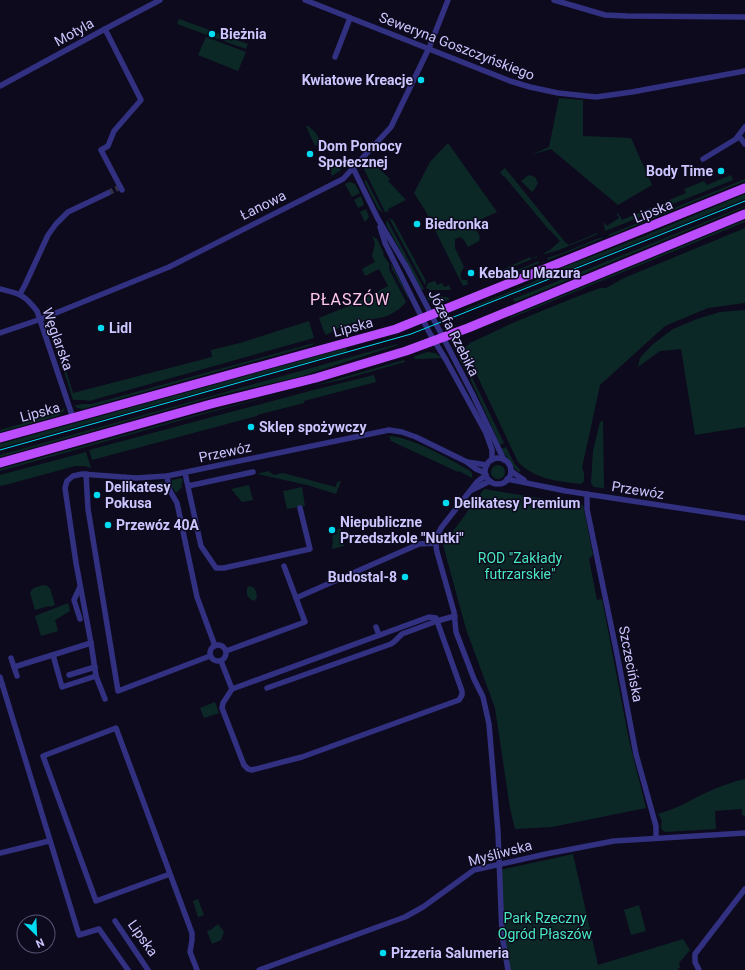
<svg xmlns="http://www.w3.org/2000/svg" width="745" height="970" font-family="Roboto,sans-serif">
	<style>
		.green { fill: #0c2826 }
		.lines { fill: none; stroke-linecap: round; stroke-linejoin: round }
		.street-tunnel { stroke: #33304a; stroke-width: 5.5; stroke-dasharray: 5.5 3; stroke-linecap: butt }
		.street { stroke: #323081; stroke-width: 5.5 }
		.primary { stroke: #bb4dff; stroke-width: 9 }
		.tram { stroke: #00dbf1; stroke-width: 1 }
		.poi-dot { fill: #00dbf1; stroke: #0d0a1d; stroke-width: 1.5 }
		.labels { text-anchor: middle; stroke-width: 3; stroke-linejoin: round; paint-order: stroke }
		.street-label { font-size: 14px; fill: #ccc6ff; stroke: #0d0a1d }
		.poi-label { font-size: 14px; font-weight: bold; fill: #ccc6ff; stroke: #0d0a1d; text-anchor: start }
		.park-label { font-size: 14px; fill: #48e9bf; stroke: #0d0a1d }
		.quarter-label { font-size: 16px; letter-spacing: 1px; fill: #ffc8eb; stroke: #0d0a1d }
	</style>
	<rect width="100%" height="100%" fill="#0d0a1d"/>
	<g class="green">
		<path d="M179,19L248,44L246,49L177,24Z"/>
		<path d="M206,37L246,52L238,71L198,55Z"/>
		<path d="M559,98L583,100V136L631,138L652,185L618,205L551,149L531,155L549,147Z"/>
		<path d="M308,126L314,131L322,142L315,146L306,126Z"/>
		<path d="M448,143L497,212L473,223L480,237L479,241L468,247L464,240L460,237L455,239V248L464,267C461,272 459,275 462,280H467L468,284L463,286L425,210L414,193L430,162Z"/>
		<path d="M333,159L341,170L332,176L331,173Z"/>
		<path d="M368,159L390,179L388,181L406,200L388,209L389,211L385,212L364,169V165Z"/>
		<path d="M505,168L565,242L569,245L597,233L598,234L559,250L545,254L544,253L550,250L560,241L550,230H549L504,176H503L500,172Z"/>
		<path d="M529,175L535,177L538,183L534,190L532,192L521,181Z"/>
		<path d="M731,175L733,180L605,231L604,223V222L607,226L619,218L617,214L618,213L622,220L686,193L684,189L704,181L707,185Z"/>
		<path d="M745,179V181L610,236L608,235Z"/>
		<path d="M366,180L383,213L378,209L364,181Z"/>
		<path d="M350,182L355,184L360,193L352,197L345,184Z"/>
		<path d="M745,194V199L465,311L464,310L524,286L561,268L634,240Z"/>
		<path d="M361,196L364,205L358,208L354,200Z"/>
		<path d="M745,206V207L515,302L513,299Z"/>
		<path d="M366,209L369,217L365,222L360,212Z"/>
		<path d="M389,218L393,220L426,281L425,285Z"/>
		<path d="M387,220L424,289L422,290L388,228L386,224Z"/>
		<path d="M745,220V222L511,318L510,317Z"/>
		<path d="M745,228V303L708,308L665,326L600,385L582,468L584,473V481L581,484C557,481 536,480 518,462L466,352V347L470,343L515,322L571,299L600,288H606L624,278Z"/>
		<path d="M372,236L377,239L384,254L383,255L389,263V269L406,302C389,322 372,317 349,324C341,326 334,331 326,335L323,329L319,318L356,303L388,286L379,269L365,276L362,269L375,262L372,256L375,243Z"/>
		<path d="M602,237L601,239L548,260L547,258L560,254Z"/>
		<path d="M537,256V257L493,275V274L530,257L531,259Z"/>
		<path d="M539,261V263L496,280V279Z"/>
		<path d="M391,263L409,298H408L392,269Z"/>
		<path d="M435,281L437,285L442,283L444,287L449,285L451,290H430L426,288L428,283Z"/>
		<path d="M431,296L447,297L450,299C441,303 435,305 427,298Z"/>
		<path d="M745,310V427L695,435L681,349L660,351L638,367L640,358L652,345L673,329L697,319L720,312Z"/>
		<path d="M309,321L314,338L89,401L83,400H73L64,371L65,367L73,393L212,357L211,350L240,343Z"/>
		<path d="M52,327L61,354L58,355L50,328Z"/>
		<path d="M314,343L313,345L83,409L78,408L74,406L82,404H92Z"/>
		<path d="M397,344L398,345L299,377L220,395L0,457V455Z"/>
		<path d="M346,348L347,351L0,448V444Z"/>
		<path d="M427,352L435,353L442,358L416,359L413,357Z"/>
		<path d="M460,357H462L504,443L500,445L469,376L459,359Z"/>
		<path d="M404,360L405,362L341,380L313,386Z"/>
		<path d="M374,375L376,382L304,401V403L257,415V416L92,460L89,450L306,392Z"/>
		<path d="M291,391L200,415L0,471V469L199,414Z"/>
		<path d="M65,408L63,412L58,416L0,432V430L52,415Z"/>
		<path d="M603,421L604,488L594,487L591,483L593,451L600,422Z"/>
		<path d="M389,436C414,438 447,458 469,470L472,473V478L459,471L458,472L391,441Z"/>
		<path d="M506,447L514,463L521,471L519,472L515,469L501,449Z"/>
		<path d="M86,452L91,468L84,466H75L9,484L0,486V475Z"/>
		<circle cx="498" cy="472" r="7"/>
		<path d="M268,471L274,475L283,473L336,487L337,482L341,481L336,494L307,485L257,474Z"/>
		<path d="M182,478L183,482L181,483L182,487L176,493L172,487V480Z"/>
		<path d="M162,482L165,484L163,487L147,489V483Z"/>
		<path d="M249,485L253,500L242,502L231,489Z"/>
		<path d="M302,487L305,506L287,509L283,491Z"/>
		<path d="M484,489L583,505L593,555L589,559L597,600L602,599L629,740L646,808L552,827L515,829L510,808L495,708L466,629L443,545Z"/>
		<path d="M341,528L344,546L332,549L333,542L332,536L337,534L336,530Z"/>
		<path d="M45,585L50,588L55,605L50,607L49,606L35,610L30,593C32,587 39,586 45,585Z"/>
		<path d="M249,586L253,587L256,591L257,598L254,601L250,599L247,595V588Z"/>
		<path d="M68,603L70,611L55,620L58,631L41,636L35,616Z"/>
		<path d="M215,702L219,713L204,718L200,708Z"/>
		<path d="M745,779V816L742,815V809L715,811L716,829L665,832C660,829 661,826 662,821L658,814C667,811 676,808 684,804C704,793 723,784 745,779Z"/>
		<path d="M573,854L598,965L683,939L690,950L679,963L680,967L677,970H509L502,935L500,870Z"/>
		<path d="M198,899L204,915L198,917L193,901Z"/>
		<path d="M639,905L646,931L631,935L624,910Z"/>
		<path d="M218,924L224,932L221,940L212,944L207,931L212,929Z"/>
	</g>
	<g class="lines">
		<path class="street-tunnel" d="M108,193L118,188"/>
		<g class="street">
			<path d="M305,0L510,81L530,87L558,93L596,97L632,92L745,71"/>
			<path d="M554,0L605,15L627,16L745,17"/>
			<path d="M105,29L141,100L114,131L108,146L101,150L122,190"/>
			<path d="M335,57L350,18"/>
			<path d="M0,86L105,29L160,0"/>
			<path d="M739,136L745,144"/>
			<path d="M703,159L736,139L745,127"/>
			<path d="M353,168L378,219L407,268L473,395L504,460"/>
			<path d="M380,227L385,243L429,332L446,360L486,433L492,450V460"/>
			<path d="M0,289C20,294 24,294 37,311L73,418"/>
			<path d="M20,294L25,285L48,235L56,224L68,212L108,193"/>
			<path d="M0,333L41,319L169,267L343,179L391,127L429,48L448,0"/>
			<circle cx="498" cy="471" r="13"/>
			<path d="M467,462L487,465"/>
			<path d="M511,471L524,480"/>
			<path d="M185,473L201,546L216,568H224L310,549L300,508"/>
			<path d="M86,474L88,509L118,691L210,656"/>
			<path d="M486,475L477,482L441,528C436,537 435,543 437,552L454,612L456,632L474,679L483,697L489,724L498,832L502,935L508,970"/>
			<path d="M167,476L169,489L177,503L197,597L215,646"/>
			<path d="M507,479L566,491L745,518"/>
			<path d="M188,486L253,472"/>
			<path d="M472,490L490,481"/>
			<path d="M587,494V509L618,659L636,754L656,826V838"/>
			<path d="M296,598L419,544L436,543"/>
			<path d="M80,619L74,600L80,587"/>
			<path d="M376,627L379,635"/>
			<path d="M91,643L96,676L105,699"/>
			<circle cx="218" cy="653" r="8"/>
			<path d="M226,651L305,622L284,566"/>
			<path d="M53,655L62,687L96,676"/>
			<path d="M11,658L17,676"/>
			<path d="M221,661L232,689"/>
			<path d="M14,667L91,643L76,563L65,488L67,481L73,476L82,474L136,478L167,476L389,430L402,432L416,437L467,462L476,469L485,473"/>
			<path d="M69,675L95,667"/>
			<path d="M0,677L79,935L99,929L128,970"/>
			<path d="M267,688L391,644L395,641L402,634L437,621L462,691V695L459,700L302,757L252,770L248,769L244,765L222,708L223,703L232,689L429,617L436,618L437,621L455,616"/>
			<path d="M0,853L49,841"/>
			<path d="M170,874L96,901L43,756L116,728L192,933V940L190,952L197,970"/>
			<path d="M115,921L148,970"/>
			<path d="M259,970L405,917L423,907L474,870L546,854L614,841L745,833"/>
			<path d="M699,970L695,962V954L745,889"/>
		</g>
		<g class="primary">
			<path d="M0,438L396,329L745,188"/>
			<path d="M0,463L211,404L316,378L406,351L468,328L745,214"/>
		</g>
		<path class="tram" d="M0,450L411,334L745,201"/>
	</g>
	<g class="poi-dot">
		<circle cx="212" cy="34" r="4"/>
		<circle cx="421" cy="80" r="4"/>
		<circle cx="310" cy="154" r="4"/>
		<circle cx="721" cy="171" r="4"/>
		<circle cx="417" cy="224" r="4"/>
		<circle cx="471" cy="273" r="4"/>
		<circle cx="101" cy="328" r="4"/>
		<circle cx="251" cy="427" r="4"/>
		<circle cx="97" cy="495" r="4"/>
		<circle cx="446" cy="503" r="4"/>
		<circle cx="108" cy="525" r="4"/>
		<circle cx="332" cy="530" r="4"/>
		<circle cx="405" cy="577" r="4"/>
		<circle cx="383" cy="953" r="4"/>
	</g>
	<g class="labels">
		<g class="street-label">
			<text transform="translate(74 32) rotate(-29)" y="5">Motyla</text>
			<text transform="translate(457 46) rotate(21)" y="5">Seweryna Goszczyńskiego</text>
			<text transform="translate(263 205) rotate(-26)" y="5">Łanowa</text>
			<text transform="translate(653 211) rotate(-22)" y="5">Lipska</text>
			<text transform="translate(353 327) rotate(-15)" y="5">Lipska</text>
			<text transform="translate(454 333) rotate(63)" y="5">Józefa Rzebika</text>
			<text transform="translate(58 339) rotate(70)" y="5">Węglarska</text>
			<text transform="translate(40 412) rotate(-15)" y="5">Lipska</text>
			<text transform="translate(225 452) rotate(-12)" y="5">Przewóz</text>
			<text transform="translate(638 490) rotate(9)" y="5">Przewóz</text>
			<text transform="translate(631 664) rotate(79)" y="5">Szczecińska</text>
			<text transform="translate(500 853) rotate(-15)" y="5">Myśliwska</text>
			<text transform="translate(143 938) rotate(55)" y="5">Lipska</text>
		</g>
		<g class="poi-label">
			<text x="220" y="39">Bieżnia</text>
			<text x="413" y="85" text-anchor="end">Kwiatowe Kreacje</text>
			<text x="318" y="151">Dom Pomocy<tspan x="318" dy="16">Społecznej</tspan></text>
			<text x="713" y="176" text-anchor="end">Body Time</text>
			<text x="425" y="229">Biedronka</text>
			<text x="479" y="278">Kebab u Mazura</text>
			<text x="109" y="333">Lidl</text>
			<text x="259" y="432">Sklep spożywczy</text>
			<text x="105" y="492">Delikatesy<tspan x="105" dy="16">Pokusa</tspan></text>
			<text x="454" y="508">Delikatesy Premium</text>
			<text x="340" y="527">Niepubliczne<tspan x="340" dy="16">Przedszkole "Nutki"</tspan></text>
			<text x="116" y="530">Przewóz 40A</text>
			<text x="397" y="582" text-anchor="end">Budostal-8</text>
			<text x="391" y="958">Pizzeria Salumeria</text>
		</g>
		<g class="park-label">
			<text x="520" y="563">ROD "Zakłady<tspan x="520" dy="16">futrzarskie"</tspan></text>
			<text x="545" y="923">Park Rzeczny<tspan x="545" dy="16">Ogród Płaszów</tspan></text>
		</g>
		<g class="quarter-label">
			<text x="350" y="305">PŁASZÓW</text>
		</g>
	</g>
	<g transform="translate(36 934) rotate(156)"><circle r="19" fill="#0d0a1d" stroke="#595577"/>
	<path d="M0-3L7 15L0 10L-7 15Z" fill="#00dbf1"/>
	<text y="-6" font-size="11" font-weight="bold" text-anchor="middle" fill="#ccc6ff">N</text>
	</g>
</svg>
